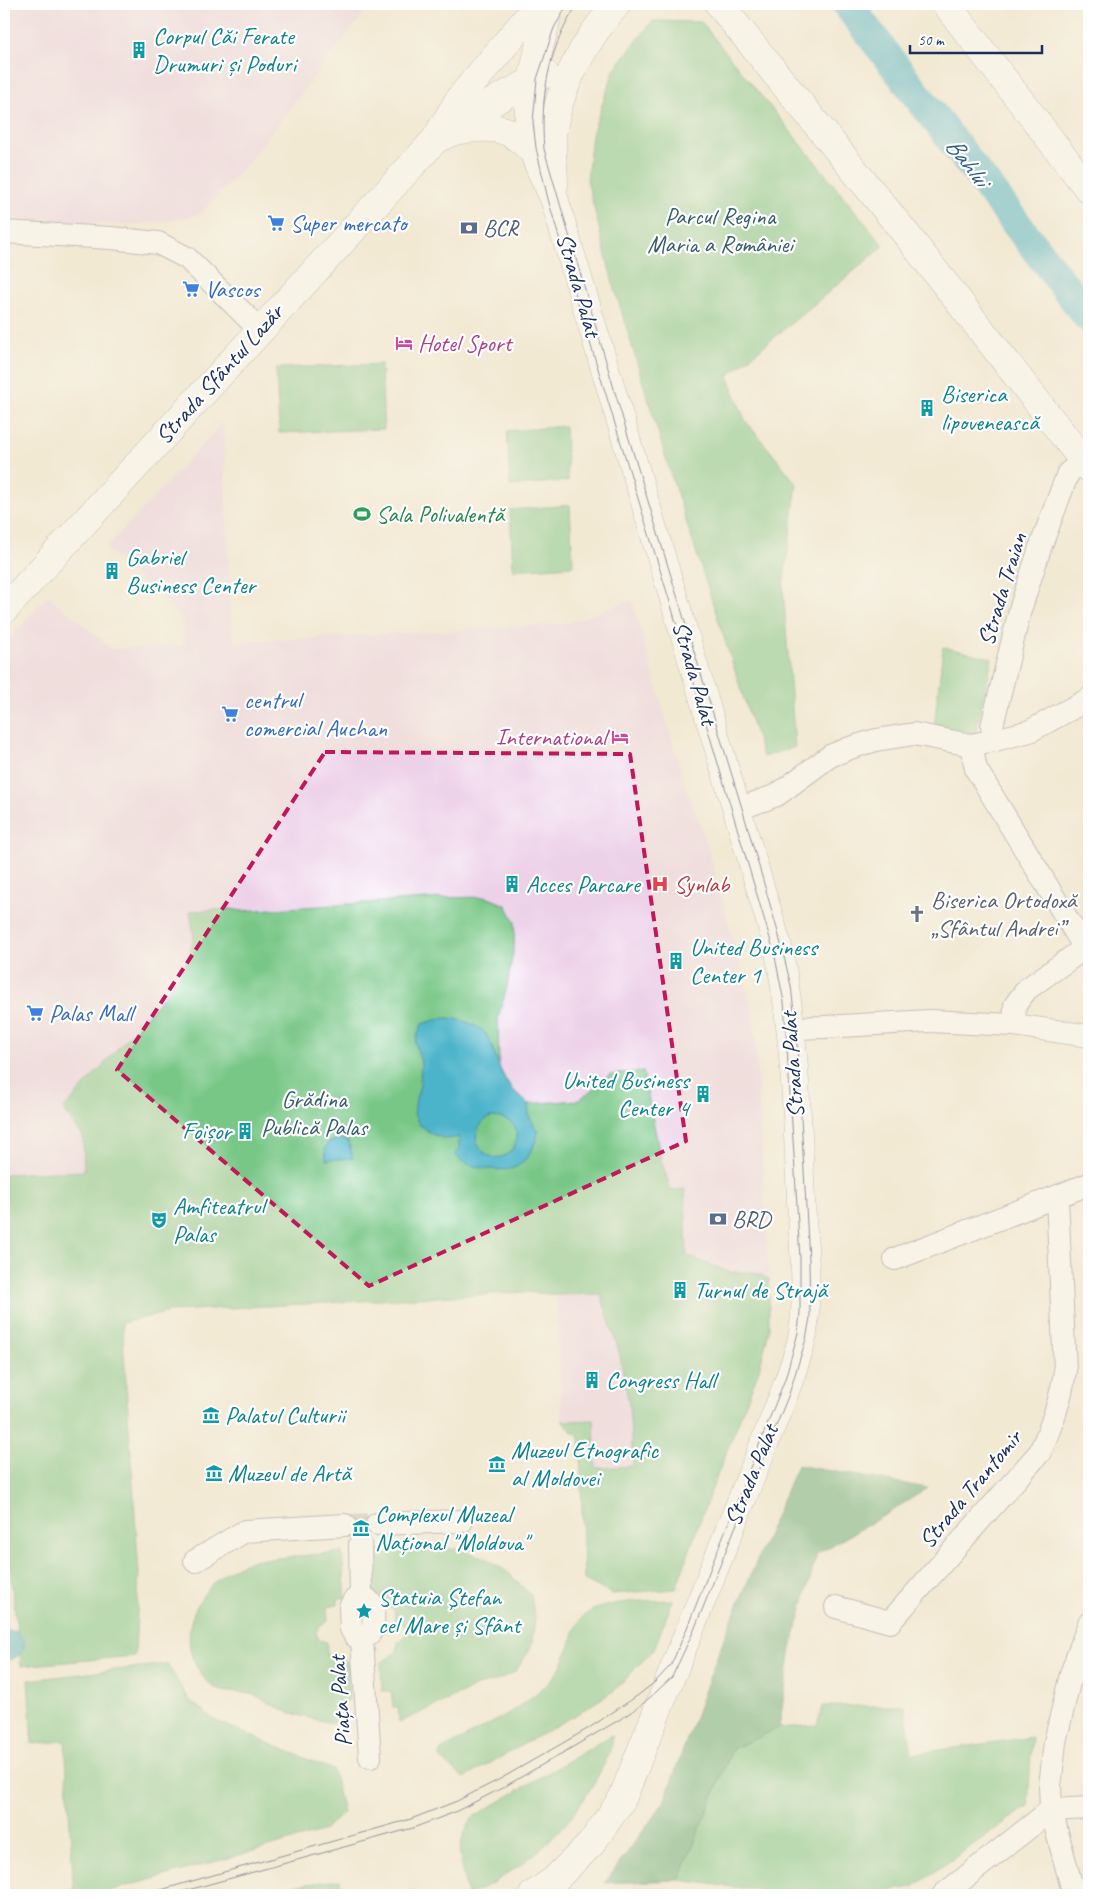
<svg xmlns="http://www.w3.org/2000/svg" width="1093" height="1899" font-family="Caveat,sans-serif">
	<style>
		.built { fill: #edd1e9 }
		.green { fill: #79c787; stroke: #4a7b72 }
		.forest { fill: #62ac74; stroke: #3e6e69 }
		.water { fill: #4cb4ca; stroke: #347294; fill-rule: evenodd }
		.lines { fill: none; stroke-linecap: round; stroke-linejoin: round }
		.river { stroke: #4cb4ca; stroke-width: 31 }
		.minor-tunnel { stroke: #c7c4bc; stroke-width: 22; stroke-dasharray: 22 11; stroke-linecap: butt }
		.minor-casing { stroke: #868c98; stroke-width: 24 }
		.major-casing { stroke: #868c98; stroke-width: 29 }
		.minor { stroke: #fff; stroke-width: 22 }
		.major { stroke: #fff; stroke-width: 28 }
		.tram { stroke: #1b2f5e; stroke-width: 1 }
		.marked { fill: none; stroke: #c2185b; stroke-width: 4; stroke-dasharray: 10 6; stroke-linejoin: round }
		.labels { text-anchor: middle; stroke-width: 4.5; stroke-linejoin: round; paint-order: stroke }
		.culture-label { font-size: 24px; fill: #0d838f; stroke: #fff; text-anchor: start }
		.park-label { font-size: 24px; fill: #375d6a; stroke: #fff }
		.shop-label { font-size: 24px; fill: #366cbe; stroke: #fff; text-anchor: start }
		.service-label { font-size: 24px; fill: #4e5e75; stroke: #fff; text-anchor: start }
		.street-label { font-size: 24px; fill: #1b2f5e; stroke: #fff }
		.hotel-label { font-size: 24px; fill: #b23c85; stroke: #fff; text-anchor: start }
		.leisure-label { font-size: 24px; fill: #27864d; stroke: #fff; text-anchor: start }
		.health-label { font-size: 24px; fill: #be3a42; stroke: #fff; text-anchor: start }
		.worship-label { font-size: 24px; fill: #5b616d; stroke: #fff; text-anchor: start }
		.water-label { font-size: 25px; font-style: italic; fill: #2c5e84; stroke: #fff }
	</style>
	<rect width="100%" height="100%" fill="#fff"/>
	<filter id="ink" filterUnits="userSpaceOnUse"><feTurbulence type="fractalNoise" baseFrequency=".02" numOctaves="2"/><feDisplacementMap in="SourceGraphic" scale="10" xChannelSelector="R" yChannelSelector="G"/><feConvolveMatrix kernelMatrix="1 2 1 2 8 2 1 2 1" color-interpolation-filters="sRGB"/></filter>
	<filter id="wash" filterUnits="userSpaceOnUse"><feTurbulence type="fractalNoise" baseFrequency=".0096" numOctaves="4" result="noise"/><feDisplacementMap in="SourceGraphic" scale="20" xChannelSelector="R" yChannelSelector="G"/><feGaussianBlur stdDeviation="1.12" result="paint"/><feColorMatrix in="noise" values="0 0 0 0 0 0 0 0 0 0 0 0 0 0 0 0 0 1.4 0 .05"/><feComposite in="paint" operator="in"/></filter>
	<g filter="url(#wash)">
		<rect width="100%" height="100%" fill="#f2e9d3"/>
		<g class="built">
			<path d="M4,4H371L248,163L201,214L175,220L132,225L4,220Z"/>
			<path d="M223,422L231,616L234,642L564,624L632,600L686,788L706,841L754,1015L769,1279V1330L662,1332L629,1405L633,1466L580,1467V1439L562,1421L556,1295L529,1292L174,1311L122,1323L37,1495L4,1514V645L48,595L112,649L184,645L182,618L106,548Z"/>
		</g>
		<g class="green">
			<path d="M653,21L701,22L884,246L728,376L745,420L797,484L783,587L795,747L763,757L671,475L612,280L587,180L592,134L615,68Z"/>
			<path d="M381,364L384,429L279,433L276,368Z"/>
			<path d="M565,426L568,481L510,486L507,431Z"/>
			<path d="M570,505L573,566L513,570L510,510Z"/>
			<path d="M943,647L992,658L975,737L934,728Z"/>
			<path d="M486,897L506,905L515,922L514,947L507,987L498,1018L499,1068L510,1087L528,1104L579,1100L610,1075L643,1071L661,1160L671,1191L685,1189L687,1256L729,1272H753L769,1279V1330L759,1370L706,1504L676,1589L612,1594L584,1580L580,1439L562,1421L594,1420L596,1468L633,1466L629,1405L620,1355L601,1294L556,1295L529,1292L174,1311L122,1323L139,1573L135,1656L21,1666L7,1541L4,1462V1174L84,1171L83,1136L63,1110L159,1002L179,975L189,957L194,936L190,911L231,909L242,911L442,898Z"/>
			<path d="M456,1549L484,1557L509,1573L531,1595L535,1621L531,1648L515,1672L494,1682L477,1686L399,1723L398,1707H393L391,1691H382L381,1663L397,1651L398,1642L405,1636L406,1626L395,1619L394,1608L384,1609L383,1601H373L369,1551Z"/>
			<path d="M342,1552L346,1598H338V1605L327,1607L328,1621L319,1626L316,1633L319,1640L327,1642V1655L337,1654L348,1663L349,1701L342,1702V1712H336V1724C320,1720 303,1717 288,1712C275,1708 264,1698 250,1694C237,1691 222,1695 211,1685C165,1643 198,1576 251,1561C259,1558 269,1559 278,1558C299,1556 320,1554 342,1552Z"/>
			<path d="M673,1600L654,1649L615,1690L577,1714L464,1778L440,1758L441,1750C478,1730 518,1712 548,1683C568,1663 568,1644 579,1622C591,1599 650,1601 673,1600Z"/>
			<path d="M167,1664L190,1701L216,1721L333,1770L343,1813L322,1832L95,1895H74L65,1741L32,1744L28,1680Z"/>
			<path d="M823,1706H905L912,1754L1032,1737L1028,1806L913,1887L867,1895H795L679,1880L732,1749L779,1728L817,1725Z"/>
			<path d="M612,1735C614,1748 605,1762 599,1774C575,1818 550,1846 507,1874C495,1882 481,1890 467,1895C461,1861 453,1848 473,1817Z"/>
			<path d="M340,1880L343,1895H290L289,1886Z"/>
		</g>
		<path class="forest" d="M797,1465L928,1488L890,1512L817,1554L791,1649L779,1728L732,1749L679,1880L605,1883L664,1802L720,1648Z"/>
		<g class="water">
			<path d="M443,1018C455,1017 478,1024 486,1034C496,1050 498,1073 511,1088C516,1094 523,1098 528,1104L529,1116L538,1132C535,1147 529,1159 516,1167C505,1173 469,1168 459,1159C459,1159 456,1154 456,1153L459,1149V1137L446,1139L432,1134L419,1124L414,1114L416,1099L420,1085L421,1063L415,1042L422,1024ZM491,1117C542,1118 507,1181 480,1148C471,1137 480,1121 491,1117Z"/>
			<path d="M342,1139L348,1141L353,1158L326,1160L325,1148L329,1142Z"/>
			<path d="M6,1630C28,1631 31,1652 10,1660L4,1658V1632Z"/>
		</g>
		<g class="lines">
			<path class="river" d="M847,4L1089,318"/>
		</g>
	</g>
	<g filter="url(#ink)">
		<g class="lines">
			<path class="minor-tunnel" d="M345,1525L377,1524"/>
			<g class="minor-casing">
				<g id="minor">
					<path d="M4,232L111,238L158,243L187,258L259,329"/>
					<path d="M995,740L992,726L1020,610L1040,548L1068,473L1083,461"/>
					<path d="M971,745L976,769L1083,945L1079,952L1027,989L1015,1005L1014,1025"/>
					<path d="M736,810L777,795L830,756L850,748L876,740L914,734L971,745L995,740L1030,731L1089,699"/>
					<path d="M790,1028L824,1027L929,1021L1014,1025L1089,1036"/>
					<path d="M895,1259L1089,1184"/>
					<path d="M377,1524L462,1521"/>
					<path d="M360,1544L361,1596L367,1599L373,1605C373,1621 377,1630 362,1640L370,1757"/>
					<path d="M195,1561L245,1531L345,1525"/>
					<path d="M361,1596L354,1600L350,1607L351,1629L355,1636L362,1640"/>
					<path d="M836,1607L890,1622L1040,1452C1052,1425 1061,1400 1065,1371L1057,1197"/>
					<path d="M943,1895L1051,1810L1089,1808"/>
					<path d="M1074,1895L1051,1810L1050,1786L1055,1742L1071,1674L1089,1623"/>
				</g>
			</g>
			<g class="major-casing">
				<g id="major">
					<path d="M719,4L906,234L1089,468"/>
					<path d="M946,4L1089,190"/>
					<path d="M454,131C472,128 491,125 508,132C517,136 526,145 533,151"/>
					<path d="M436,139L454,131L496,100L545,74"/>
					<path d="M554,185C554,170 551,152 552,138C556,91 586,38 617,4"/>
					<path d="M4,610L435,140L460,98L539,4"/>
					<path d="M533,1895L553,1881L591,1844L622,1799L784,1394C791,1374 799,1354 803,1333C809,1292 803,1242 801,1200C797,1116 795,1030 778,947L554,198C547,183 538,167 534,152C519,104 540,50 550,4"/>
				</g>
			</g>
			<use href="#minor" class="minor"/>
			<use href="#major" class="major"/>
			<g class="tram">
				<path d="M143,1895L411,1819L457,1801L502,1778L589,1728L637,1696L655,1682L671,1665L685,1633L785,1379L798,1333L800,1312V1259L794,1155L784,1002L774,952L669,599L583,320L548,199L536,148L533,122L537,79L554,28L568,4"/>
				<path d="M170,1895L413,1828L455,1812L504,1787L619,1720L640,1706L656,1692L672,1677L694,1630L789,1394L806,1339L810,1318L809,1260L796,1028L791,986L778,932L742,808L622,416L544,149C540,98 548,47 578,4"/>
			</g>
		</g>
	</g>
	<path d="M0 0H1093V1899H0ZM325,752L630,754L686,1141L369,1286L117,1070Z" fill="#f2e9d3" fill-opacity=".55" fill-rule="evenodd"/>
	<path class="marked" d="M325,752L630,754L686,1141L369,1286L117,1070Z"/>
	<defs>
		<g id="building-bare" transform="scale(1.35)"><path d="M-4-6H4V6H1V3H-1V6H-4ZM-2.5-4.3h1.7v1.8h-1.7ZM.8-4.3h1.7v1.8H.8ZM-2.5-1h1.7V.8h-1.7ZM.8-1h1.7V.8H.8Z" fill="#0f9aa8" stroke="#fff" stroke-width="2.5" paint-order="stroke"/></g>
		<g id="supermarket-bare" transform="scale(1.35)"><path d="M-6-5.5h2.5l.6 2H6L4.5 2H-2.5L-4.4-4H-6ZM-1.5 3.2a1.3 1.3 0 1 0 .1 0ZM3 3.2a1.3 1.3 0 1 0 .1 0Z" fill="#3f7fe0" stroke="#fff" stroke-width="2.5" paint-order="stroke"/></g>
		<g id="bank-bare" transform="scale(1.35)"><path d="M-6-4H6V4H-6ZM0-2.3a2.3 2.3 0 1 0 0 4.6a2.3 2.3 0 1 0 0-4.6Z" fill="#5c6f8a" stroke="#fff" stroke-width="2.5" paint-order="stroke"/></g>
		<g id="hotel-bare" transform="scale(1.35)"><path d="M-6-4.5h1.5V1H6V5H4.5V3h-9V5H-6ZM-4 0a1.8 1.8 0 1 1 3.6 0ZM.5 0V-2.5h3Q6-2.5 6 0Z" fill="#d1479c" stroke="#fff" stroke-width="2.5" paint-order="stroke"/></g>
		<g id="stadium-bare" transform="scale(1.35)"><path d="M0-5a6.5 5 0 1 0 0 10a6.5 5 0 1 0 0-10ZM-3.5-1.8h7v3.6h-7Z" fill="#2e9e5b" stroke="#fff" stroke-width="2.5" paint-order="stroke"/></g>
		<g id="hospital-bare" transform="scale(1.35)"><path d="M-5-5h3v3.5h4V-5h3V5h-3V1.5h-4V5h-3Z" fill="#e0444e" stroke="#fff" stroke-width="2.5" paint-order="stroke"/></g>
		<g id="church-bare" transform="scale(1.35)"><path d="M-1.2-6h2.4v3.5h3.3v2.4h-3.3V6h-2.4V-.1h-3.3v-2.4h3.3Z" fill="#6b7280" stroke="#fff" stroke-width="2.5" paint-order="stroke"/></g>
		<g id="theatre-bare" transform="scale(1.35)"><path d="M-5-5.5Q0-4 5-5.5V0Q5 5 0 6Q-5 5-5 0ZM-3.3-2.5H-1v1.5H-3.3ZM1-2.5H3.3v1.5H1ZM-2.8 1Q0 5.5 2.8 1Z" fill="#0f9aa8" stroke="#fff" stroke-width="2.5" paint-order="stroke"/></g>
		<g id="museum-bare" transform="scale(1.35)"><path d="M0-6L6-3V-2H-6V-3ZM-5-1h2V3h-2ZM-1-1h2V3h-2ZM3-1h2V3H3ZM-6 4H6V6H-6Z" fill="#0f9aa8" stroke="#fff" stroke-width="2.5" paint-order="stroke"/></g>
		<g id="sight-bare" transform="scale(1.35)"><path d="M0-6L1.8-2.2L6-1.7L2.9 1.2L3.7 5.4L0 3.3L-3.7 5.4L-2.9 1.2L-6-1.7L-1.8-2.2Z" fill="#0f9aa8" stroke="#fff" stroke-width="2.5" paint-order="stroke"/></g>
	</defs>
	<g fill-rule="evenodd">
		<use href="#building-bare" x="139" y="50"/>
		<use href="#supermarket-bare" x="276" y="223"/>
		<use href="#bank-bare" x="469" y="228"/>
		<use href="#supermarket-bare" x="191" y="289"/>
		<use href="#hotel-bare" x="404" y="343"/>
		<use href="#building-bare" x="927" y="408"/>
		<use href="#stadium-bare" x="362" y="514"/>
		<use href="#building-bare" x="112" y="571"/>
		<use href="#supermarket-bare" x="230" y="714"/>
		<use href="#hotel-bare" x="620" y="737"/>
		<use href="#building-bare" x="512" y="884"/>
		<use href="#hospital-bare" x="660" y="884"/>
		<use href="#church-bare" x="917" y="914"/>
		<use href="#building-bare" x="676" y="961"/>
		<use href="#supermarket-bare" x="35" y="1013"/>
		<use href="#building-bare" x="703" y="1094"/>
		<use href="#building-bare" x="245" y="1131"/>
		<use href="#bank-bare" x="718" y="1219"/>
		<use href="#theatre-bare" x="159" y="1220"/>
		<use href="#building-bare" x="680" y="1290"/>
		<use href="#building-bare" x="592" y="1380"/>
		<use href="#museum-bare" x="211" y="1415"/>
		<use href="#museum-bare" x="497" y="1464"/>
		<use href="#museum-bare" x="214" y="1473"/>
		<use href="#museum-bare" x="361" y="1528"/>
		<use href="#sight-bare" x="364" y="1611"/>
	</g>
	<g class="labels">
		<g class="culture-label">
			<text x="153" y="44">Corpul Căi Ferate<tspan x="153" dy="28">Drumuri și Poduri</tspan></text>
			<text x="941" y="402">Biserica<tspan x="941" dy="28">lipovenească</tspan></text>
			<text x="126" y="565">Gabriel<tspan x="126" dy="28">Business Center</tspan></text>
			<text x="526" y="892">Acces Parcare</text>
			<text x="690" y="955">United Business<tspan x="690" dy="28">Center 1</tspan></text>
			<text x="689" y="1088" text-anchor="end">United Business<tspan x="689" dy="28">Center 4</tspan></text>
			<text x="231" y="1139" text-anchor="end">Foișor</text>
			<text x="173" y="1214">Amfiteatrul<tspan x="173" dy="28">Palas</tspan></text>
			<text x="694" y="1298">Turnul de Strajă</text>
			<text x="606" y="1388">Congress Hall</text>
			<text x="225" y="1423">Palatul Culturii</text>
			<text x="511" y="1458">Muzeul Etnografic<tspan x="511" dy="28">al Moldovei</tspan></text>
			<text x="228" y="1481">Muzeul de Artă</text>
			<text x="375" y="1522">Complexul Muzeal<tspan x="375" dy="28">Național "Moldova"</tspan></text>
			<text x="378" y="1605">Statuia Ștefan<tspan x="378" dy="28">cel Mare și Sfânt</tspan></text>
		</g>
		<g class="park-label">
			<text x="720" y="224">Parcul Regina<tspan x="720" dy="28">Maria a României</tspan></text>
			<text x="314" y="1107">Grădina<tspan x="314" dy="28">Publică Palas</tspan></text>
		</g>
		<g class="shop-label">
			<text x="290" y="231">Super mercato</text>
			<text x="205" y="297">Vascos</text>
			<text x="244" y="708">centrul<tspan x="244" dy="28">comercial Auchan</tspan></text>
			<text x="49" y="1021">Palas Mall</text>
		</g>
		<g class="service-label">
			<text x="483" y="236">BCR</text>
			<text x="732" y="1227">BRD</text>
		</g>
		<g class="street-label">
			<text transform="translate(579 285) rotate(74)" y="8">Strada Palat</text>
			<text transform="translate(219 374) rotate(-48)" y="8">Strada Sfântul Lazăr</text>
			<text transform="translate(1002 589) rotate(-73)" y="8">Strada Traian</text>
			<text transform="translate(695 673) rotate(74)" y="8">Strada Palat</text>
			<text transform="translate(792 1065) rotate(-94)" y="8">Strada Palat</text>
			<text transform="translate(751 1475) rotate(-68)" y="8">Strada Palat</text>
			<text transform="translate(970 1489) rotate(-50)" y="8">Strada Trantomir</text>
			<text transform="translate(340 1701) rotate(-94)" y="8">Piața Palat</text>
		</g>
		<g class="hotel-label">
			<text x="418" y="351">Hotel Sport</text>
			<text x="606" y="745" text-anchor="end">International</text>
		</g>
		<g class="leisure-label">
			<text x="376" y="522">Sala Polivalentă</text>
		</g>
		<g class="health-label">
			<text x="674" y="892">Synlab</text>
		</g>
		<g class="worship-label">
			<text x="931" y="908">Biserica Ortodoxă<tspan x="931" dy="28">„Sfântul Andrei”</tspan></text>
		</g>
		<g class="water-label">
			<text transform="translate(968 161) rotate(52)" y="9">Bahlui</text>
		</g>
	</g>
	<rect width="1093" height="1899" fill="none" stroke="#fff" stroke-width="20"/>
	<path d="M910 45v8h132v-8" fill="none" stroke="#1b2f5e" stroke-width="2.5"/>
	<text x="918" y="45" font-size="15" fill="#1b2f5e" stroke="#ffffff" stroke-width="4" paint-order="stroke">50 m</text>
</svg>
